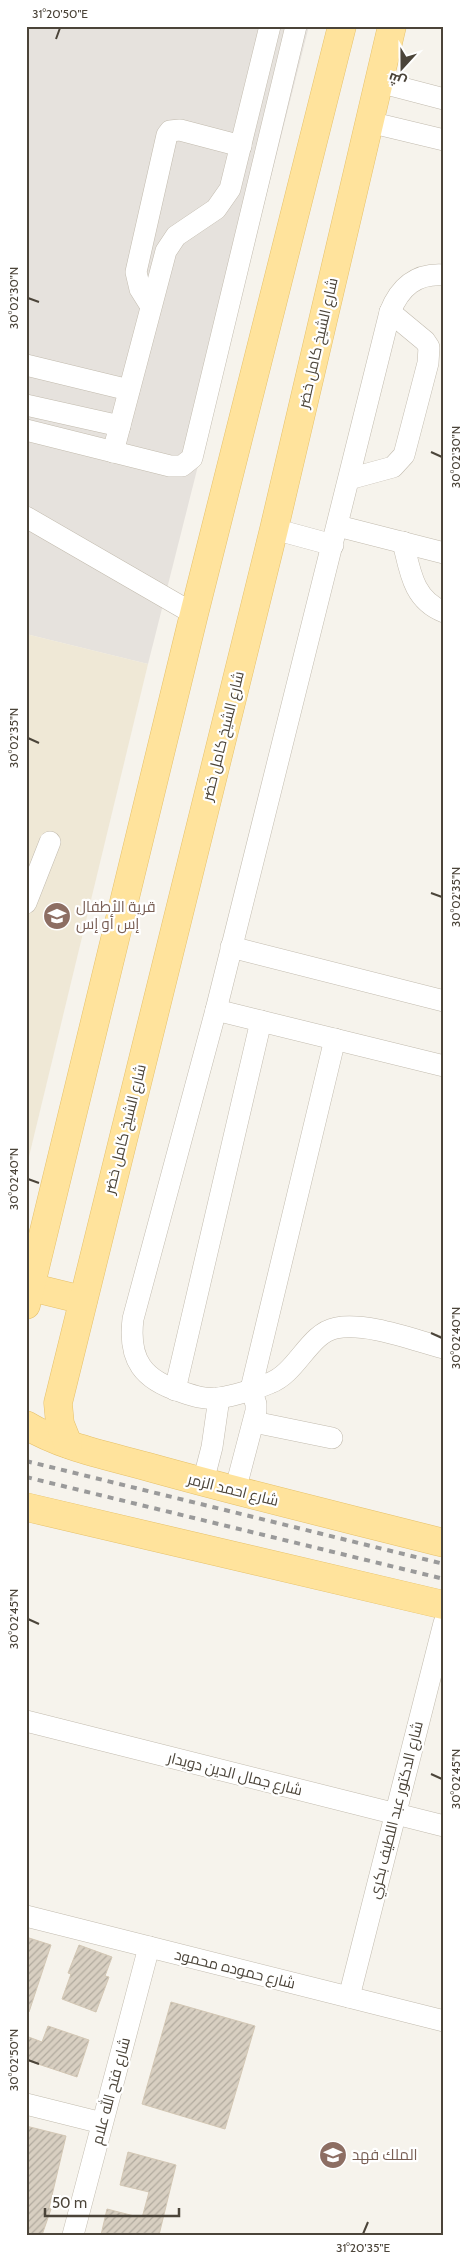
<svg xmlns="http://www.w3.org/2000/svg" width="470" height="2261" font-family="Cabin,Cairo,sans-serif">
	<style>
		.industrial { fill: #e6e2dd }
		.education { fill: #efe8d6 }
		.building { fill: url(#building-hatch); stroke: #d3c7b4 }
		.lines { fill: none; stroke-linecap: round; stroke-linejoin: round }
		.minor-casing { stroke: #c2bbae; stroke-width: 22 }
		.major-casing { stroke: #e6c16a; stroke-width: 29 }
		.minor { stroke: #fff; stroke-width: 21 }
		.major { stroke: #ffe39c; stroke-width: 28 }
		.rail { stroke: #9a9a9a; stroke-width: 4; stroke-dasharray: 6 6; stroke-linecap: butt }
		.ticks { fill: none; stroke: #4b4439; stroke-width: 2 }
		.labels { text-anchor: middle; stroke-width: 4.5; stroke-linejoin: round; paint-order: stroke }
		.street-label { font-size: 15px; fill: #4b4439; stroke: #fff }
		.education-label { font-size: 15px; fill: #785e54; stroke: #fff; text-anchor: start }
		.neatline { fill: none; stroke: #4b4439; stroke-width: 2 }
		.ticks-label { font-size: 12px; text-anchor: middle; fill: #4b4439 }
	</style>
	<defs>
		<pattern id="building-hatch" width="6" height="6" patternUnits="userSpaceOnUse" patternTransform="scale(1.25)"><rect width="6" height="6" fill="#d8cfc1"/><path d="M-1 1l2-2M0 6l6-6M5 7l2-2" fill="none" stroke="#b1aa9e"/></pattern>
	</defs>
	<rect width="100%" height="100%" fill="#f6f3ec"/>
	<path class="industrial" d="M26,26H309L148,664L26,634Z"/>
	<path class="education" d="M26,634L148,664L26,1169Z"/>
	<g class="building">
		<path d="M26,1937L51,1945L29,2012L26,2011Z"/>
		<path d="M79,1945L112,1957L105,1976L109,1977L96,2012L62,1999L71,1974L68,1973Z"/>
		<path d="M171,2002L255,2026L225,2129L142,2104Z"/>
		<path d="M48,2026L89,2040L77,2077L26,2060V2036L42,2042Z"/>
		<path d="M26,2126L66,2136L49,2208L51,2209L42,2235H26Z"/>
		<path d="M128,2152L176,2165L159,2235H101L107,2209L142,2218L149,2192L120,2185Z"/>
	</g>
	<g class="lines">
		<g class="minor-casing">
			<g id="minor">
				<path d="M379,82L444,99"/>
				<path d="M369,122L444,140"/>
				<path d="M444,275C416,273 400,287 390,312L216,1010L133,1319C128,1360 143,1380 182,1392C194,1396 206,1400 219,1398C233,1396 256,1389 270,1383C297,1373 309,1333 336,1328C367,1322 413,1340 444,1348"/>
				<path d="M150,305L140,289L136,272L167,135L170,131L180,130L241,146"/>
				<path d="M26,365L129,390"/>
				<path d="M26,405L120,426"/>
				<path d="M26,430L170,466H182L192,458L296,26"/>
				<path d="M113,452L166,251L176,236L216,209L230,189L270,26"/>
				<path d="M349,479L393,467L404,455L428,363L429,347L425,341L390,312"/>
				<path d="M26,517L194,614"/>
				<path d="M338,526L444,553"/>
				<path d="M274,529L333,545"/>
				<path d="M403,542C410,571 413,600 444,612"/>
				<path d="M26,903L50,842"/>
				<path d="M231,947L444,1001"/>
				<path d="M216,1010L444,1066"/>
				<path d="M175,1390L261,1021"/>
				<path d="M254,1422L332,1438"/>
				<path d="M203,1482L212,1447L219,1398"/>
				<path d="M235,1491L256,1411V1404L251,1389L335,1039"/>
				<path d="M26,1721L444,1826"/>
				<path d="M26,1916L444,2021"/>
				<path d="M349,1997L444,1623"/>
				<path d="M26,2104L102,2123"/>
				<path d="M73,2235L149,1947"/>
			</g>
		</g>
		<g class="major-casing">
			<g id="major">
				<path d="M30,1287L83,1300"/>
				<path d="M26,1305L194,614L342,26"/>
				<path d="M26,1425C64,1448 110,1456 152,1468C249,1495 346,1518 444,1543"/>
				<path d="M68,1444L60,1424L58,1403L274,529L392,26"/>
				<path d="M26,1507L444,1605"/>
			</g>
		</g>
		<use href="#minor" class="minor"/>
		<use href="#major" class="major"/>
		<g class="rail">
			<path d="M26,1461L444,1564"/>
			<path d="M26,1477L444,1579"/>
		</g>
	</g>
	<path class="ticks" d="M56,39L60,28M28,298L39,302M431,452L442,457M28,738L39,743M431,893L442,897M28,1179L39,1183M431,1333L442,1338M28,1619L39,1624M431,1774L442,1779M28,2060L39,2064M363,2234L368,2222"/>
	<defs>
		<g id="school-disc" transform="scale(1.4375)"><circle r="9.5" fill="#8d6e63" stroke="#fff"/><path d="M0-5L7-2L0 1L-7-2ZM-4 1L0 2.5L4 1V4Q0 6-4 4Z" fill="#fff"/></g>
	</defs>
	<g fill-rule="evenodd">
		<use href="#school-disc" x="57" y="916"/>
		<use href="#school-disc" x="333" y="2155"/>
	</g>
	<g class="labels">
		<g class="street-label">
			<text transform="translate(318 343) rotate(-77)" y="5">شارع الشيخ كامل خضر</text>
			<text transform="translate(223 736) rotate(-76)" y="5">شارع الشيخ كامل خضر</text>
			<text transform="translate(125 1129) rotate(-76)" y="5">شارع الشيخ كامل خضر</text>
			<text transform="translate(233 1490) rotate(14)" y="5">شارع احمد الزمر</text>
			<text transform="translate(235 1774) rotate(14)" y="5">شارع جمال الدين دويدار</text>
			<text transform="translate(396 1810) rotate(-76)" y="5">شارع الدكتور عبد اللطيف بكري</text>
			<text transform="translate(235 1969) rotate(14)" y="5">شارع حموده محمود</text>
			<text transform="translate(111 2091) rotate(-75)" y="5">شارع فتح الله علام</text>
		</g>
		<g class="education-label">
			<text x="76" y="912">قرية الأطفال<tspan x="76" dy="17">إس أو إس</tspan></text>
			<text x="352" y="2160">الملك فهد</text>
		</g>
	</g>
	<rect width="470" height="2261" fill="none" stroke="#ffffff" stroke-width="55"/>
	<g transform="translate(402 68) rotate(201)" stroke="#ffffff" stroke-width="4" paint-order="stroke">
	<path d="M0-4L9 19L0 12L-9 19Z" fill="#4b4439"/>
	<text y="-8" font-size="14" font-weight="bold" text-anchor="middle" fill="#4b4439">ش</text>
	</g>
	<path d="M45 2208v8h134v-8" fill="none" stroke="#4b4439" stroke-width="2.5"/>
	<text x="52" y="2208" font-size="15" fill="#4b4439" stroke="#ffffff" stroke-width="4" paint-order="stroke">50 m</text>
	<rect x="28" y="28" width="414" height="2206" class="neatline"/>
	<g class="ticks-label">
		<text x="60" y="18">31°20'50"E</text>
		<text transform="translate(14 298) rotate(-90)" y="4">30°02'30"N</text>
		<text transform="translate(456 457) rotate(-90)" y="4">30°02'30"N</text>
		<text transform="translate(14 738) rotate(-90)" y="4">30°02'35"N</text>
		<text transform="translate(456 897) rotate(-90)" y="4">30°02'35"N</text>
		<text transform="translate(14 1179) rotate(-90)" y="4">30°02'40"N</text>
		<text transform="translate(456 1338) rotate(-90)" y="4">30°02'40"N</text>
		<text transform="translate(14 1619) rotate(-90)" y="4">30°02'45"N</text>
		<text transform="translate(456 1779) rotate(-90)" y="4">30°02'45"N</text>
		<text transform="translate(14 2060) rotate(-90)" y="4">30°02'50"N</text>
		<text x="363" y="2252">31°20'35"E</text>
	</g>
</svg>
